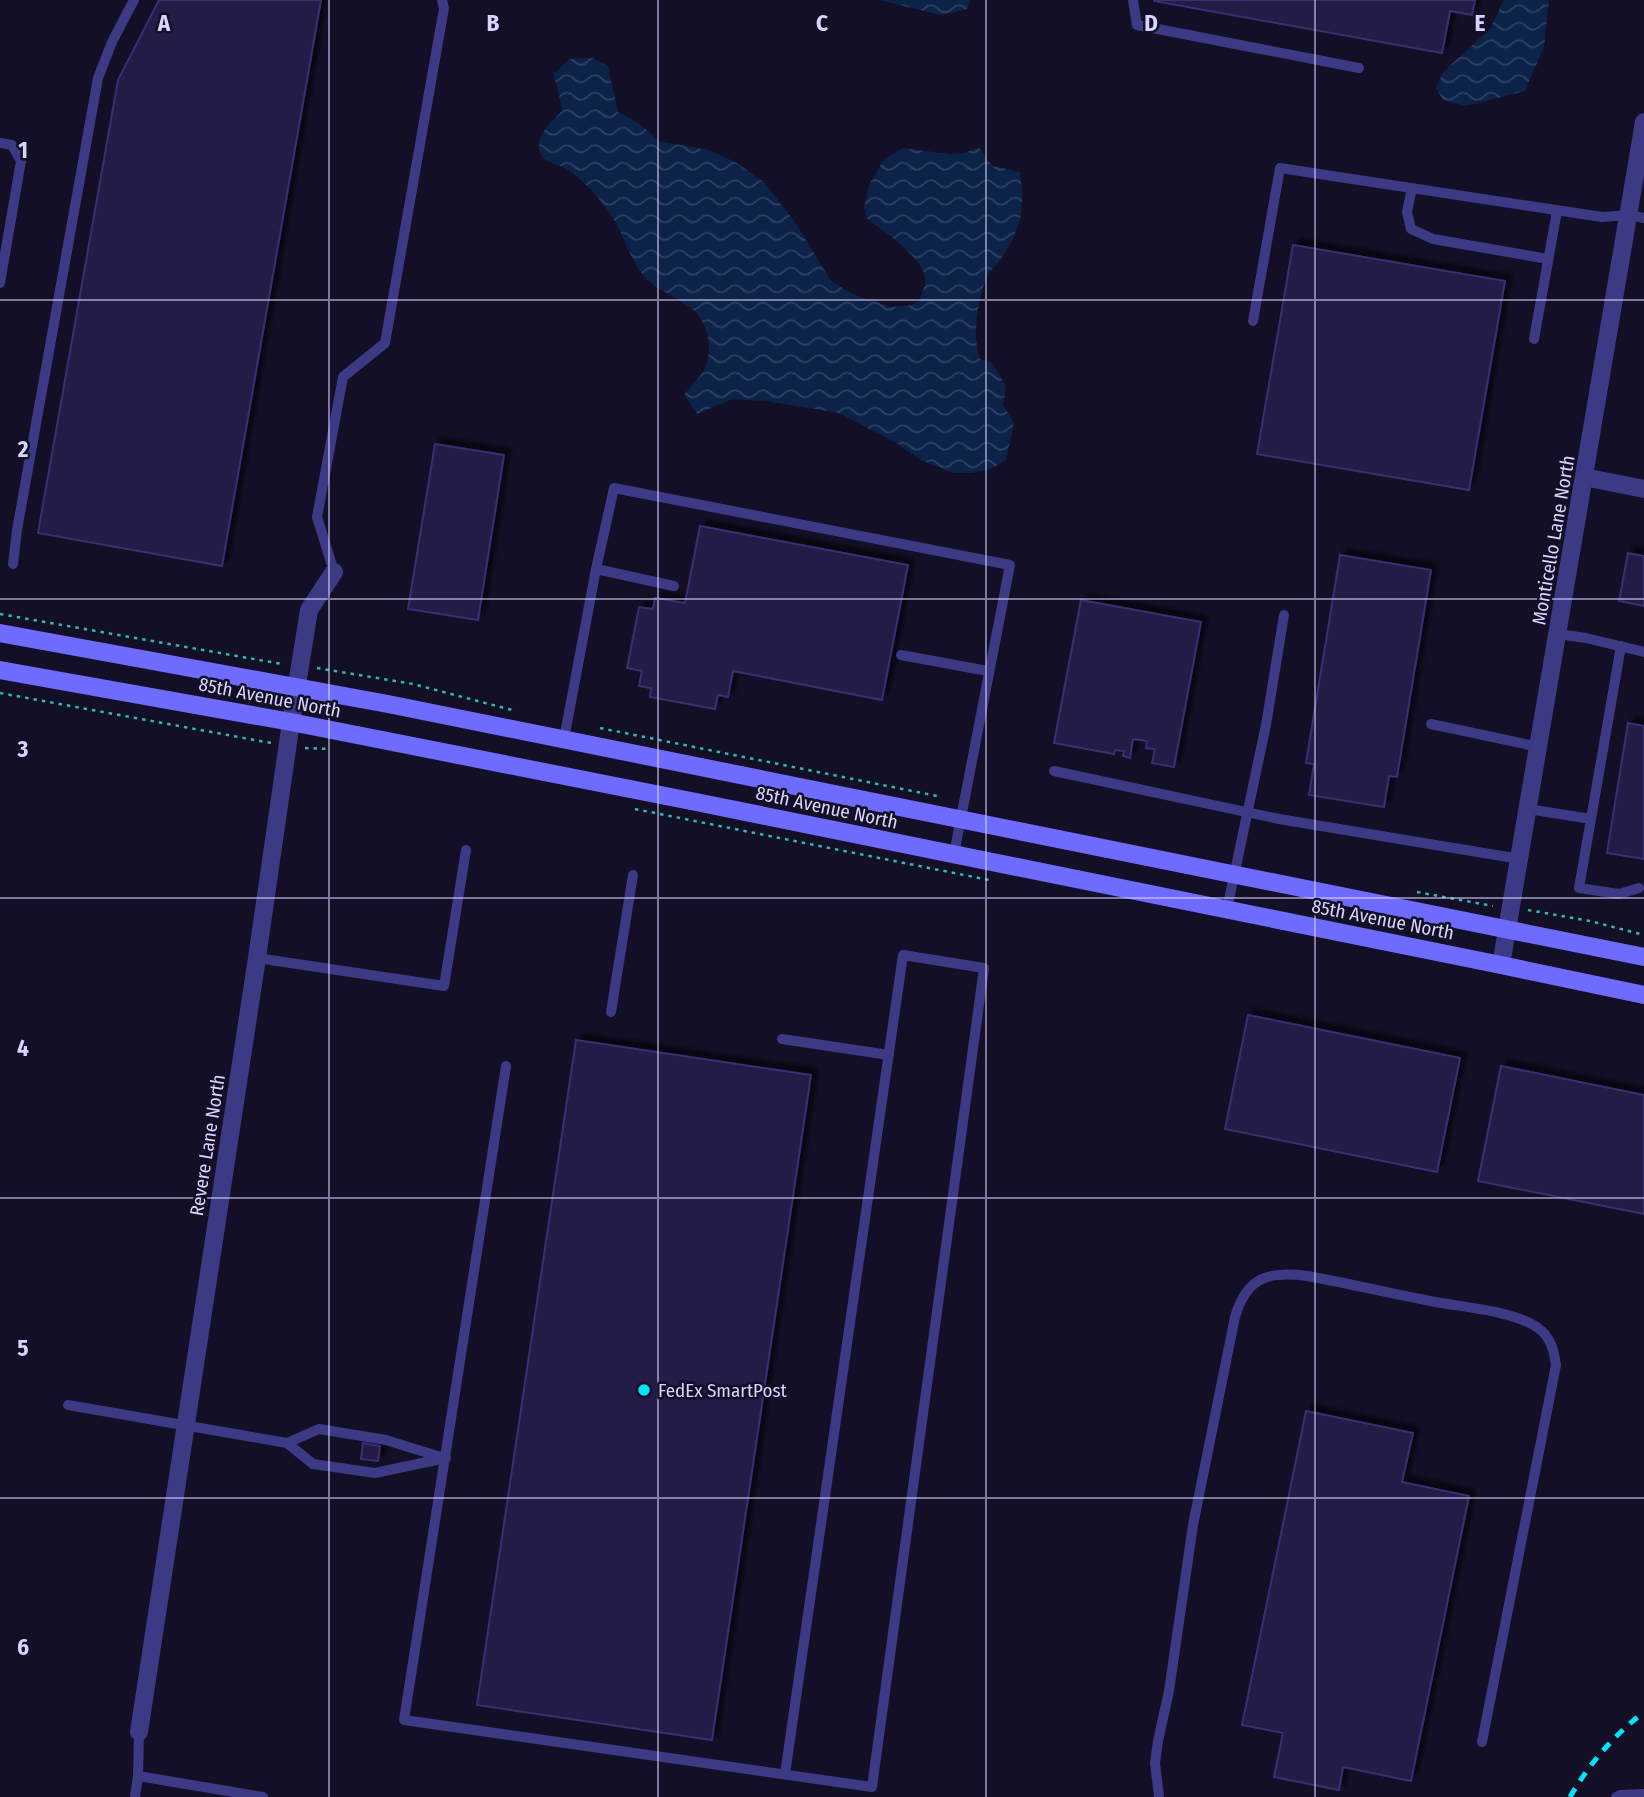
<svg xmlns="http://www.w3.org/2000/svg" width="1644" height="1797" font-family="'Fira Sans Condensed',sans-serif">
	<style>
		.water { fill: url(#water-waves) }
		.building { fill: #241b47; stroke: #3b2d73; stroke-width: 2; filter: url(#shadow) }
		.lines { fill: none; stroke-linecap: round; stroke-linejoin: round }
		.path { stroke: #2fb8b0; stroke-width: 2.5; stroke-dasharray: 3.5 5; stroke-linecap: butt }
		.service { stroke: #3d3a85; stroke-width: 10 }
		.minor { stroke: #3d3a85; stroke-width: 18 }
		.tertiary { stroke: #3d3a85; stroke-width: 18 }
		.secondary { stroke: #6f6bff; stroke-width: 18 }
		.rail { stroke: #00e5ff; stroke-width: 5; stroke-dasharray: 10 9; stroke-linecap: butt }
		.grid { fill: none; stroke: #d9d4ff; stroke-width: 2; stroke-opacity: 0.55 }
		.poi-dot { fill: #00e5ff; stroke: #130f26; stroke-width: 2.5 }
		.labels { text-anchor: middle; stroke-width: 5; stroke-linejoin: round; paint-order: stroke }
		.street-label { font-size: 19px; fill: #d9d4ff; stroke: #130f26 }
		.poi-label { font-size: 19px; fill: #d9d4ff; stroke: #130f26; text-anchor: start }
		.grid-label { font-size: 23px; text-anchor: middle; font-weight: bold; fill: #d9d4ff; stroke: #130f26; stroke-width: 5; stroke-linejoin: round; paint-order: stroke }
	</style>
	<defs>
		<pattern id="water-waves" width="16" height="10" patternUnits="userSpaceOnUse" patternTransform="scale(1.75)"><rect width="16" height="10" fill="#0c2248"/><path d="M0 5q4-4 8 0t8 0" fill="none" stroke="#2f4163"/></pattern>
		<filter id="shadow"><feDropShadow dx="6" dy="-6" stdDeviation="2" flood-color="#0009"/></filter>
	</defs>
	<rect width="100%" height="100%" fill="#130f26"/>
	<g class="water">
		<path d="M879,0H971L967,9L941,15Z"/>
		<path d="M1504,0H1549L1544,47L1525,91L1466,106L1443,100L1436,88L1443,72L1490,29Z"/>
		<path d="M592,58L608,66L618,112L640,124L659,141L709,150L737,163L765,183L797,225L831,281L853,294L891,307L912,305L919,301C921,295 926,286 925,279C925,259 883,230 867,219L864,208L869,185L884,159L903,148L949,154L965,153L979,147L992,166L1020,172C1025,210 1022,228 1000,260C997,265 992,268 989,273C981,288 976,314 976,332C975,340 978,350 980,359L992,363L1006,386L1003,405L1014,423L1006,460L991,469L972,473H953L921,460L898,444L839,413L764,401L732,399L697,414L684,395C691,386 702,376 706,365C713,345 707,320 691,308C678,298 662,292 650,282C633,267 628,247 618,227C609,210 596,194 582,181C577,177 571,171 565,168C558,164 547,164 542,156C531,138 551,123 562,111L559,94L553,74L570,59Z"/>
	</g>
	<g class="building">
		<path d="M159,0H321L222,566L38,533L118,80Z"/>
		<path d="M1154,0H1475L1472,15L1450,11L1442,53L1154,1Z"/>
		<path d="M1293,245L1505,281L1469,490L1257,454Z"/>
		<path d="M435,444L504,455L478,620L408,609Z"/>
		<path d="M700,526L908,565L882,700L733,671L728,697L718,695L715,709L650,697L651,688L639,686L642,671L627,668L639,607L653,609L655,598L685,603Z"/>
		<path d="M1628,553L1644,556V606L1619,601Z"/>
		<path d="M1340,555L1431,570L1397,777L1389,776L1384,807L1309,795L1314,764L1306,763Z"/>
		<path d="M1081,600L1201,622L1174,767L1152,763L1155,749L1146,748L1147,741L1133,739L1130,758L1123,756L1124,751L1115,750L1114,754L1054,743Z"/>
		<path d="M1628,723L1644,726V859L1607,853Z"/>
		<path d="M1248,1015L1460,1058L1437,1172L1225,1129Z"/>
		<path d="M576,1040L811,1075L712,1740L477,1705Z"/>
		<path d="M1501,1066L1644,1095V1214L1478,1181Z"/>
		<path d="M1306,1411L1413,1433L1402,1482L1469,1496L1411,1781L1343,1767L1339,1790L1274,1777L1283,1733L1242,1725Z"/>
		<path d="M363,1443L380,1446L378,1461L361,1459Z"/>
	</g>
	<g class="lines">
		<g class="path">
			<path d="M0,614L282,664"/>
			<path d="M317,668L413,684L512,710"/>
			<path d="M0,693L271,743"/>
			<path d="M600,728L937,796"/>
			<path d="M305,748L330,749"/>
			<path d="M635,809L989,880"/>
			<path d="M1417,892L1493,906"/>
			<path d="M1528,910L1590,921L1644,935"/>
		</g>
		<g class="service">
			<path d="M1133,0L1137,25L1359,68"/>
			<path d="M0,143L12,145L21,161L0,283"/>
			<path d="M1412,188L1407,212L1411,229L1433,239L1548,259"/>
			<path d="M1253,321L1280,168L1602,217L1629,215L1644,218"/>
			<path d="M1534,339L1557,211"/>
			<path d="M13,564L17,530L98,78L112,42L134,0"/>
			<path d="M596,569L674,586"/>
			<path d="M334,572L317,517L343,377L385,343L444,8L442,0"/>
			<path d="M1558,634L1586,638L1644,652"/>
			<path d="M901,655L988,671"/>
			<path d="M1431,724L1539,747"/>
			<path d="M564,739L596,569L614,488L1010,565L954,854"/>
			<path d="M1054,771L1279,819L1520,859"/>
			<path d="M1528,809L1591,819L1579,888L1619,894L1639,888"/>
			<path d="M1591,819L1621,646"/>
			<path d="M1227,909L1266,725L1284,615"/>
			<path d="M257,958L444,986L466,850"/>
			<path d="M611,1012L633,875"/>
			<path d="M782,1039L889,1055"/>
			<path d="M506,1066L404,1720L872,1787L984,968L903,955L785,1774"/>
			<path d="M68,1405L287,1443L313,1464L375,1473L446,1458"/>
			<path d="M287,1443L319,1429L386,1440L444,1458"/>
			<path d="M138,1776L263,1797"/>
			<path d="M135,1797L138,1776L139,1732"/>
			<path d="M1159,1797L1155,1763L1158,1741L1169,1691L1193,1525L1235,1317C1247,1276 1269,1271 1308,1276C1351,1284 1393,1294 1435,1302C1463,1307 1515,1311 1538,1328C1551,1337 1554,1351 1556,1365L1482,1742"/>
			<path d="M1616,1797L1620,1795L1644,1794"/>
		</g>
		<g class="minor">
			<path d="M1584,477L1644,489"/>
			<path d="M139,1732L257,958L291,722L309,610L334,572"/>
		</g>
		<path class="tertiary" d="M1501,965L1644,122"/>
		<g class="secondary">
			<path d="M0,633L388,704L1644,957"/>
			<path d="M0,670L291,722L696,802L1501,965L1644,995"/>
		</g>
		<path class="rail" d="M1570,1797C1589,1764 1614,1735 1644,1712"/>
	</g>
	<path class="grid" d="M329,0V1797M658,0V1797M986,0V1797M1315,0V1797M0,300H1644M0,599H1644M0,898H1644M0,1198H1644M0,1498H1644"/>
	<circle class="poi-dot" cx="644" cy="1390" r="7"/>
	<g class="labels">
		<g class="street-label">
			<text transform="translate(1553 540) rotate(-80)" y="7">Monticello Lane North</text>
			<text transform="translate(270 697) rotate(11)" y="7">85th Avenue North</text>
			<text transform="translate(827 807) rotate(12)" y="7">85th Avenue North</text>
			<text transform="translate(1383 919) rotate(11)" y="7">85th Avenue North</text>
			<text transform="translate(207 1145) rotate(-81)" y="7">Revere Lane North</text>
		</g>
		<g class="poi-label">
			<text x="658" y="1397">FedEx SmartPost</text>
		</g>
	</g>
	<g class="grid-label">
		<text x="164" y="31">A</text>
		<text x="493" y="31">B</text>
		<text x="822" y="31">C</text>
		<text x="1151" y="31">D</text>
		<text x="1480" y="31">E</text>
		<text x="23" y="158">1</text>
		<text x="23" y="457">2</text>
		<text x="23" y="757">3</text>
		<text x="23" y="1056">4</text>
		<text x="23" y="1356">5</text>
		<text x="23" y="1655">6</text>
	</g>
</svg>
